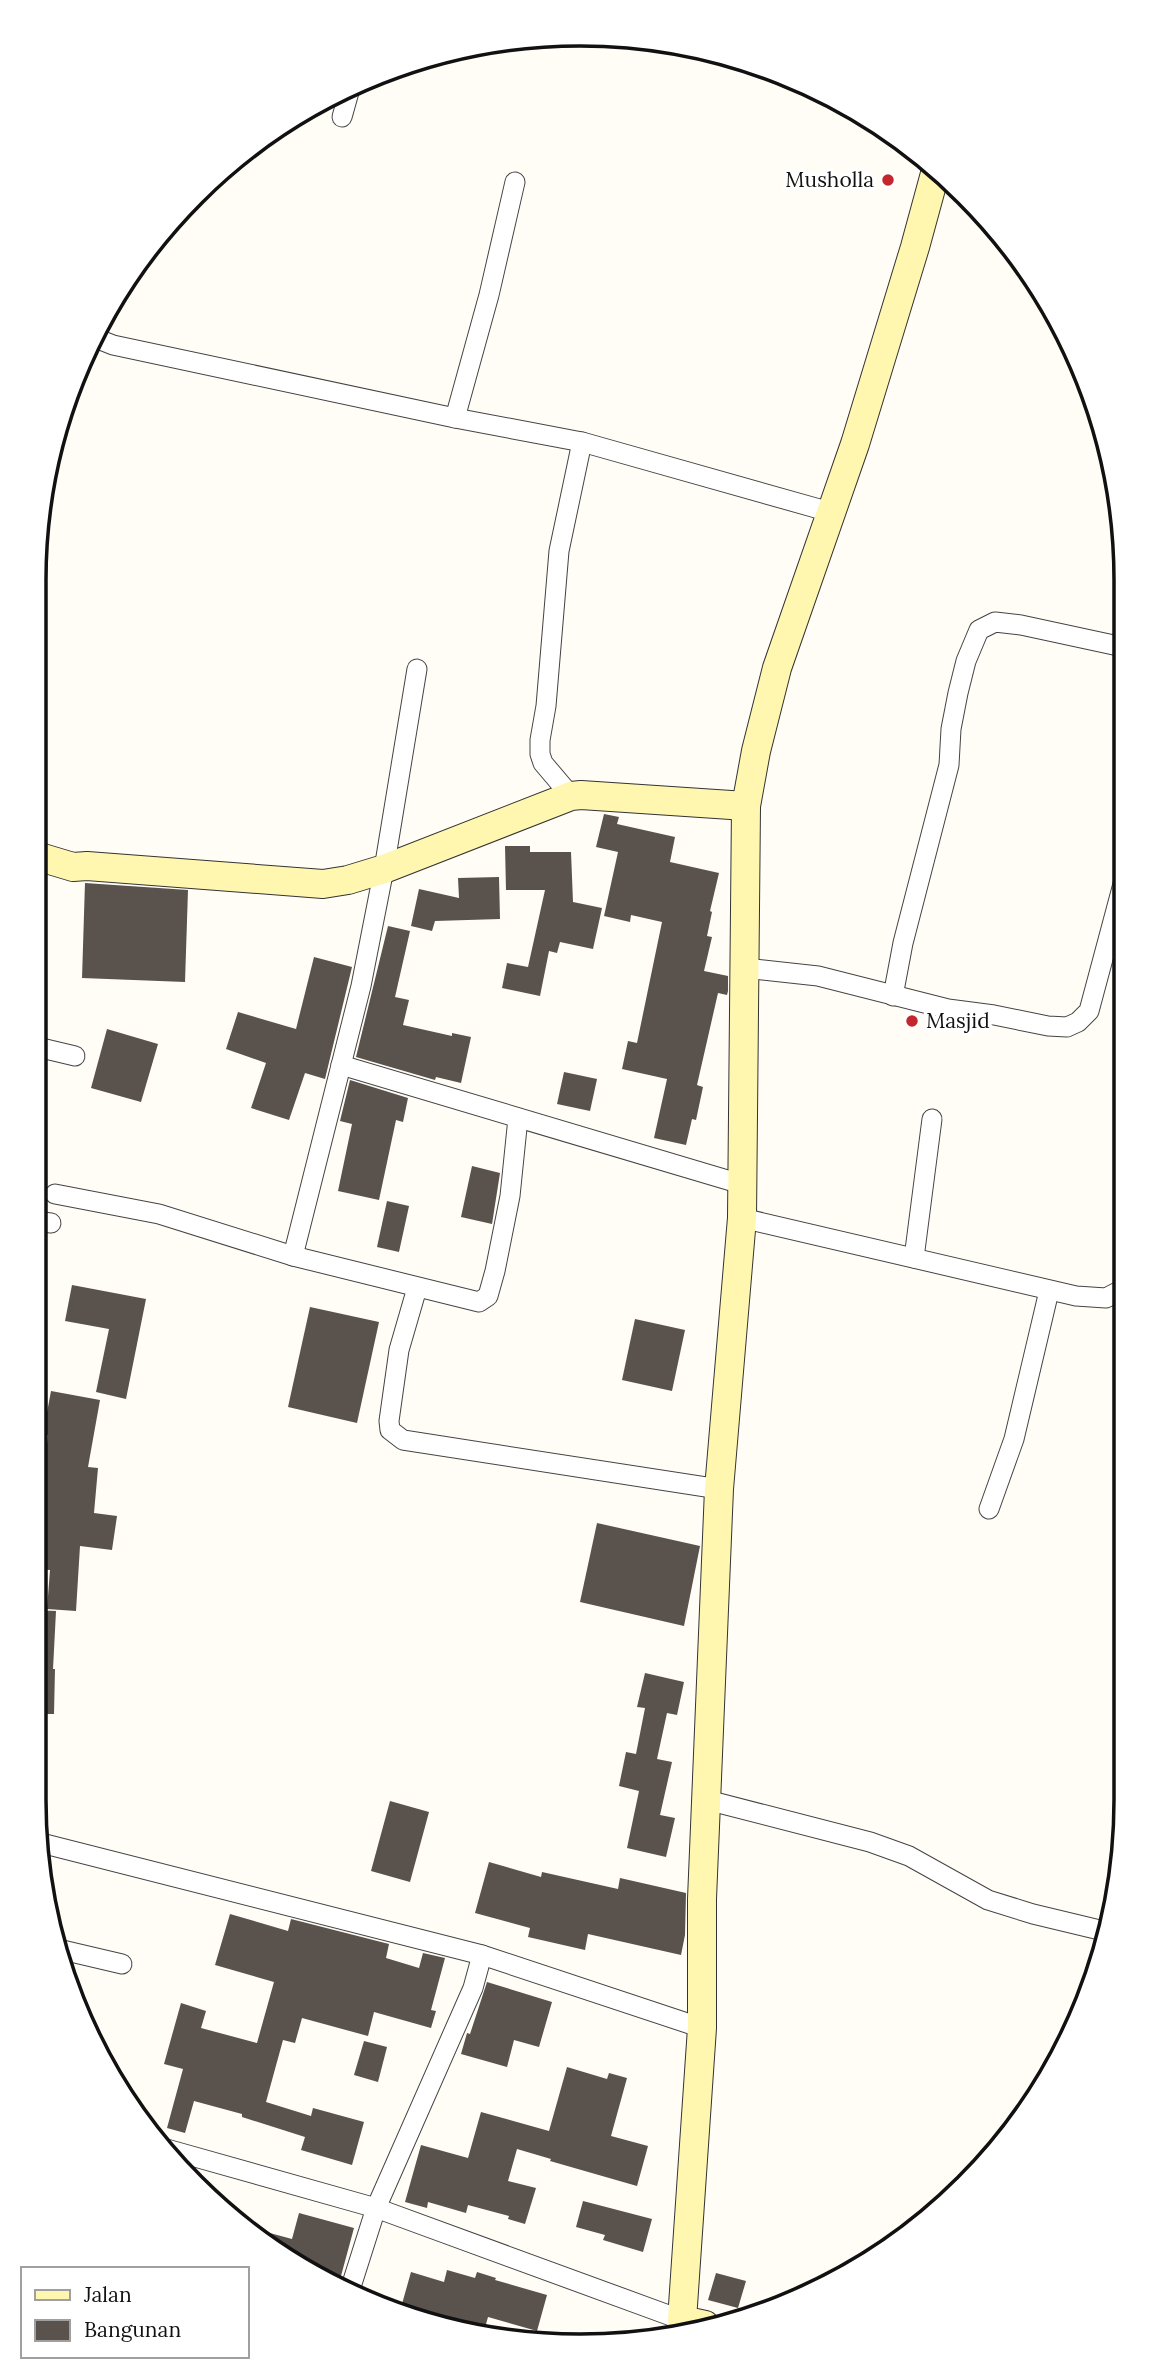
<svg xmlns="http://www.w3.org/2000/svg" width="1160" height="2379" font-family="Lora,serif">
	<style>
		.building { fill: #5a524d }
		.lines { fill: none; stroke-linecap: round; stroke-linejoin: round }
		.street-casing { stroke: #444; stroke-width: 21 }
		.secondary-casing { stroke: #333; stroke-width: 30 }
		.street { stroke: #fff; stroke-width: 19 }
		.secondary { stroke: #fff6b0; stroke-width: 28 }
		.poi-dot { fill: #c4262e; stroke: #fff; stroke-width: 2.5 }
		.labels { text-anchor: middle; stroke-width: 7; stroke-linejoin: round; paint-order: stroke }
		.poi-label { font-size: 21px; fill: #111; stroke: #fff; text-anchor: end }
		.rim { fill: none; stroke: #111; stroke-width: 3.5 }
	</style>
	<rect width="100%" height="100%" fill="#fffdf5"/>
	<g class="building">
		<path d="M604,814L619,817L617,824L675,837L670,862L719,873L710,911L712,912L707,936L712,937L704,971L728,976V991L727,995L718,993L697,1085L703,1087L696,1120L692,1119L686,1145L654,1138L667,1079L622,1069L628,1041L637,1043L662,922L631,915L630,922L604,916L618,852L596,847Z"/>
		<path d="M505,846H530V852H571L573,902L602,908L593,949L560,942L557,953L549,951L540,996L502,988L507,963L528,967L545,890H506Z"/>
		<path d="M499,877L500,919L435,921L432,931L411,926L419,889L459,898L458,878Z"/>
		<path d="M85,883L188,890L185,982L82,978Z"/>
		<path d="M388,926L410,931L395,997L409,1000L403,1025L452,1036V1033L471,1037L461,1083L436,1077L435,1080L356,1057Z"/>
		<path d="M314,957L352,967L325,1079L305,1073L289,1120L251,1108L266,1063L226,1049L238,1012L296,1029Z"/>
		<path d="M107,1029L158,1044L141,1102L91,1088Z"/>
		<path d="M564,1072L597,1079L590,1111L557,1104Z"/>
		<path d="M350,1080L408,1098L403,1122L396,1120L379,1200L338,1191L352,1124L340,1121Z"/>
		<path d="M472,1166L500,1173L492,1224L461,1217Z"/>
		<path d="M387,1201L409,1206L399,1252L377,1247Z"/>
		<path d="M72,1285L146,1299L126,1399L96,1392L109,1329L65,1321Z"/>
		<path d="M310,1307L379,1322L357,1423L288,1407Z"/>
		<path d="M635,1319L685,1330L672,1391L622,1380Z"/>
		<path d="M51,1391L100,1400L88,1467L98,1468L94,1513L117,1516L112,1550L80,1546L76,1611L47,1609L50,1570L33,1569V1529L36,1503L41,1504L48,1435L43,1434Z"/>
		<path d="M597,1523L700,1546L684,1626L580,1602Z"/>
		<path d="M33,1610L56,1611L53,1669H55L54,1714H33Z"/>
		<path d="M645,1673L684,1682L677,1715L667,1713L657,1759L672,1762L660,1815L675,1818L666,1857L627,1848L639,1791L619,1786L626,1752L636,1754L645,1708L637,1707Z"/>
		<path d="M390,1801L429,1812L410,1882L371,1871Z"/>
		<path d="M489,1862L541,1877L542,1872L618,1889L620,1878L686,1893L685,1935L681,1955L588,1934L585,1950L528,1937L530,1928L475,1913Z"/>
		<path d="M230,1914L288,1931L291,1919L389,1944L386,1958L419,1968L423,1953L445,1958L431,2010L436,2011L431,2028L374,2012L368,2036L302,2018L295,2043L283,2040L266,2102L311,2116L313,2108L364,2122L352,2165L301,2150L305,2137L242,2117V2114L194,2101L185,2133L167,2128L183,2069L164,2064L181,2003L206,2011L201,2028L257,2043L274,1982L215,1965Z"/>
		<path d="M487,1982L552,2002L539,2047L514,2040L507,2067L461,2054L467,2033L470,2034Z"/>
		<path d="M364,2041L387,2047L378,2082L354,2075Z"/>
		<path d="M567,2067L607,2079L609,2073L627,2078L611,2136L648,2146L637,2186L550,2161L551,2159L517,2149L508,2181L536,2188L525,2224L508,2219L509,2216L468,2205L466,2213L428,2202L427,2208L405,2202L421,2145L468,2158L481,2112L549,2131Z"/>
		<path d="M583,2201L652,2219L643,2252L603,2240L605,2235L576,2227Z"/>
		<path d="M299,2213L354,2228L338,2287L277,2254L248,2227L292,2239Z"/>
		<path d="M447,2270L475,2278L477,2272L496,2278L495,2280L547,2295L537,2331L488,2317L483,2335H473L431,2322L434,2313L402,2304L411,2272L444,2282Z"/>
		<path d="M716,2273L746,2281L738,2308L708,2300Z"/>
	</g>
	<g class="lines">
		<g class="street-casing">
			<g id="street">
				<path d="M342,117L351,85"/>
				<path d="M93,337L113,345L455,418L582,442L830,512"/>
				<path d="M455,418L489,295L515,182"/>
				<path d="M571,796L543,763L540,754V740L546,706L559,551L582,442"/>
				<path d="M745,968L818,976L948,1009L994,1015L1048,1026L1067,1027L1078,1022L1089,1011L1123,884"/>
				<path d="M893,996L903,943L949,765L951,729L958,693L966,661L979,630L995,622L1021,625L1123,647"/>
				<path d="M33,1046L75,1056"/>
				<path d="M341,1065L741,1184"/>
				<path d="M55,1194L159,1214L293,1256L361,986L384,869L417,669"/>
				<path d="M742,1218L1076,1296L1106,1298L1125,1288"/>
				<path d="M33,1221L51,1223"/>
				<path d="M293,1256L479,1302L488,1296L495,1271L510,1196L518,1118"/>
				<path d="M914,1258L932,1119"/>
				<path d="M417,1288L399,1350L389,1421L390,1430L403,1440L719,1489"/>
				<path d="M989,1509L1014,1439L1049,1291"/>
				<path d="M707,1800L870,1842L909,1856L988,1900L1033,1914L1108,1932"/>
				<path d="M41,1843L482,1955L473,1988L376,2208L349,2293"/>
				<path d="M58,1949L122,1964"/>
				<path d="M482,1955L702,2028"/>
				<path d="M163,2148L376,2208L682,2320"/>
			</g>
		</g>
		<g class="secondary-casing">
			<g id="secondary">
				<path d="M33,855L73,867L87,866L323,884L348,880L384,869L571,796L581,795L746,806"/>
				<path d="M705,2325L682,2320L702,2028V1899L719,1489L742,1218L746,806L756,751L777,668L855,444L915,247L936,170"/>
			</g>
		</g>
		<use href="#street" class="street"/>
		<use href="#secondary" class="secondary"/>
	</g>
	<g class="poi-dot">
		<circle cx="888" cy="180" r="7"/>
		<circle cx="912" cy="1021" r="7"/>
	</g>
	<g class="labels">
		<g class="poi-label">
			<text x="874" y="187">Musholla</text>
			<text x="926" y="1028" text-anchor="start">Masjid</text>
		</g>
	</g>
	<path d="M0 0H1160V2379H0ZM580 46H580A534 534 0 0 1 1114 580V1800A534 534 0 0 1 580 2334H580A534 534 0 0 1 46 1800V580A534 534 0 0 1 580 46Z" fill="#fff" fill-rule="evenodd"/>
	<path class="rim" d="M580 46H580A534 534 0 0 1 1114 580V1800A534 534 0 0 1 580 2334H580A534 534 0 0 1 46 1800V580A534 534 0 0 1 580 46Z"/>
	<rect x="21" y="2267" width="228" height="91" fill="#ffffff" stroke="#a0a0a0" stroke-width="2"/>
	<rect x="35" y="2290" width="35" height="10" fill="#fff6b0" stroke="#a0a0a0" stroke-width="2"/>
	<text x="84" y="2302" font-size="21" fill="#111111">Jalan</text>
	<rect x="35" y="2320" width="35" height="21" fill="#5a524d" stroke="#a0a0a0" stroke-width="2"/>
	<text x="84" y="2337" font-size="21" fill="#111111">Bangunan</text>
</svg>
